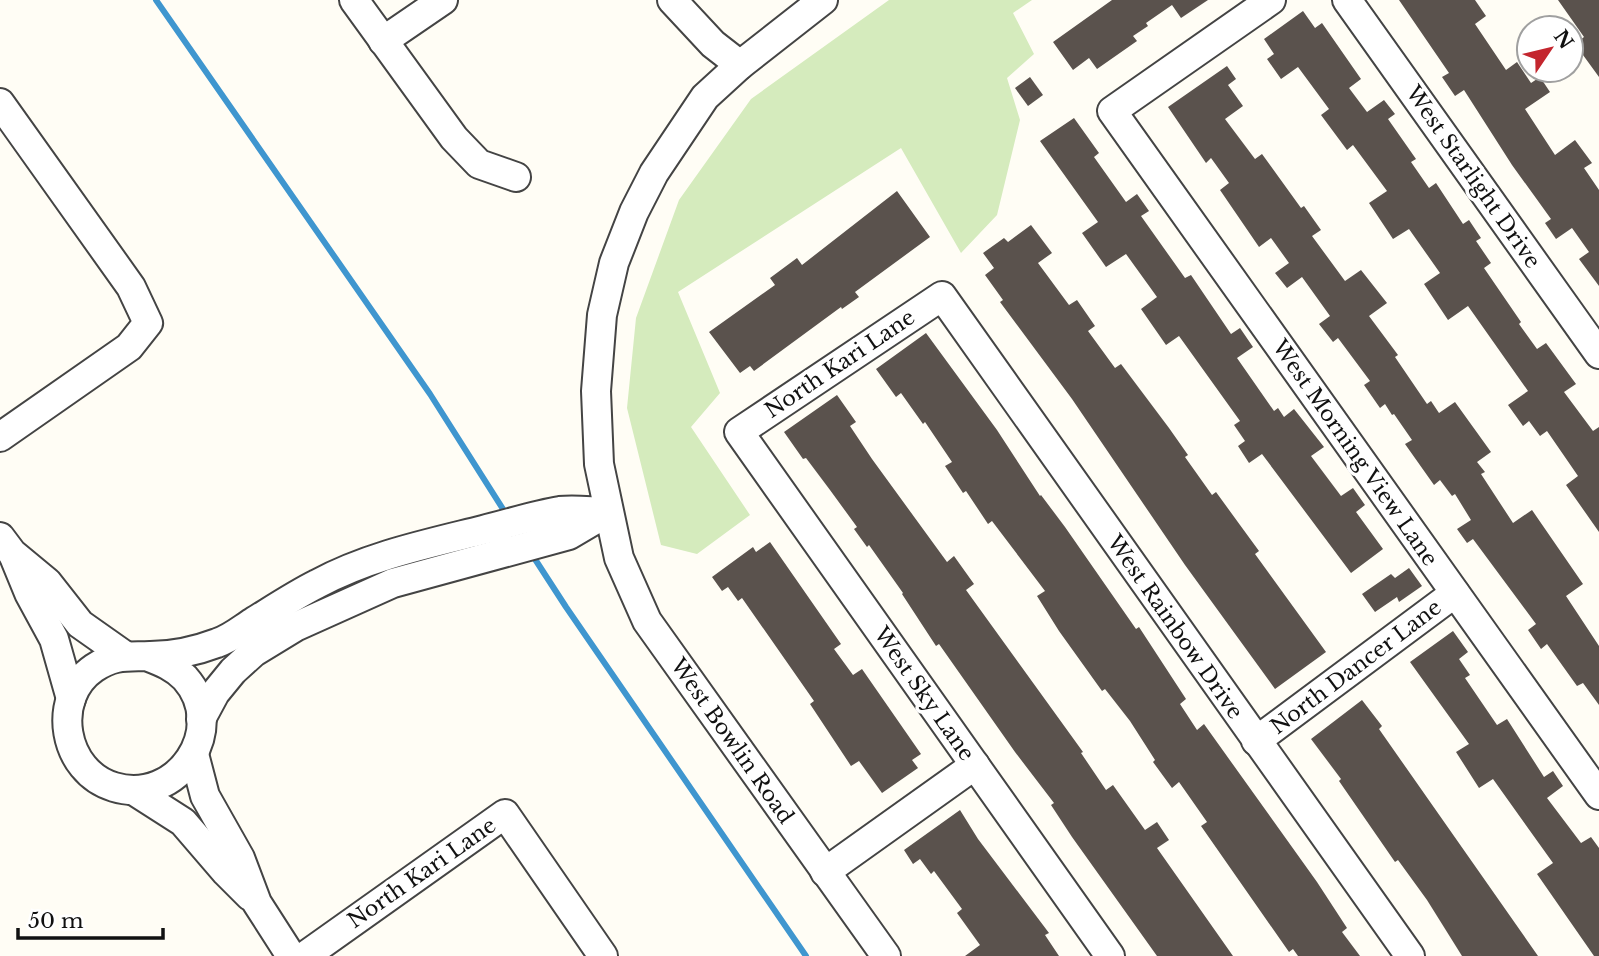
<svg xmlns="http://www.w3.org/2000/svg" width="1599" height="956" font-family="'Libre Baskerville',serif">
	<style>
		.green { fill: #d5ebbd }
		.lines { fill: none; stroke-linecap: round; stroke-linejoin: round }
		.stream { stroke: #3f96cf; stroke-width: 6 }
		.building { fill: #5a524d }
		.minor-casing { stroke: #444; stroke-width: 32 }
		.minor { stroke: #fff; stroke-width: 28 }
		.labels { text-anchor: middle; stroke-width: 7; stroke-linejoin: round; paint-order: stroke }
		.street-label { font-size: 21px; fill: #111; stroke: #fff }
	</style>
	<rect width="100%" height="100%" fill="#fffdf5"/>
	<path class="green" d="M889,0H1032L1013,13L1034,54L1007,78L1020,120L997,215L961,253L901,148L678,292L720,393L691,427L750,515L697,554L661,545L627,408L636,318L679,200L751,99Z"/>
	<g class="lines">
		<g class="stream">
			<path d="M156,0L430,394L508,517"/>
			<path d="M531,553L566,607L806,956"/>
		</g>
	</g>
	<g class="building">
		<path d="M1112,0H1208L1181,18L1172,5L1146,23L1148,26L1133,36L1137,41L1097,69L1089,58L1073,70L1053,42Z"/>
		<path d="M1399,0H1475L1486,16L1475,24L1506,70L1517,62L1531,83L1540,77L1550,92L1525,109L1555,155L1575,140L1592,163L1584,168L1599,190V286L1579,259L1589,252L1572,228L1556,239L1545,223L1551,219L1512,165L1464,90L1455,96L1442,77L1449,73Z"/>
		<path d="M1558,0H1599V77L1575,44L1584,37Z"/>
		<path d="M1303,11L1315,28L1322,23L1361,79L1349,88L1367,112L1384,100L1395,114L1388,119L1416,159L1411,162L1429,188L1436,183L1463,224L1469,220L1481,238L1476,241L1491,263L1484,268L1521,322L1519,324L1537,349L1546,343L1576,384L1564,392L1593,431L1599,427V532L1566,485L1578,476L1547,431L1540,436L1529,421L1523,426L1508,405L1528,391L1468,306L1448,320L1424,284L1440,273L1409,229L1393,239L1369,203L1387,191L1353,145L1347,150L1321,115L1329,109L1298,67L1281,79L1267,59L1274,54L1264,39Z"/>
		<path d="M1227,66L1236,79L1228,85L1243,106L1225,119L1255,159L1262,154L1301,208L1304,206L1321,230L1312,236L1345,281L1361,270L1387,303L1369,316L1398,355L1395,357L1427,404L1431,401L1439,413L1455,402L1491,452L1477,462L1485,472L1481,474L1513,523L1532,510L1583,584L1566,596L1599,646V705L1583,683L1577,686L1547,644L1541,649L1528,630L1536,624L1473,539L1467,543L1457,529L1471,520L1455,494L1452,496L1440,480L1434,485L1405,444L1412,440L1394,414L1392,415L1385,404L1380,408L1364,385L1370,381L1338,338L1333,342L1319,324L1330,316L1302,277L1287,288L1275,273L1289,263L1271,238L1259,247L1220,190L1229,183L1211,158L1206,163L1168,107Z"/>
		<path d="M1030,77L1043,95L1028,106L1015,88Z"/>
		<path d="M1074,118L1099,153L1094,157L1126,202L1137,194L1149,211L1141,216L1185,278L1191,275L1231,334L1240,328L1253,347L1237,358L1274,411L1278,408L1284,417L1294,409L1324,447L1311,456L1341,496L1353,488L1365,505L1356,512L1383,549L1351,573L1262,454L1249,463L1238,446L1245,441L1234,425L1240,421L1179,336L1166,345L1141,309L1157,297L1126,254L1106,267L1082,233L1098,222L1040,141Z"/>
		<path d="M897,191L930,237L855,292L859,297L842,309L841,307L754,371L750,366L740,373L709,332L775,285L770,278L797,258L802,265Z"/>
		<path d="M1031,225L1052,253L1038,263L1069,305L1077,300L1095,326L1088,331L1115,368L1121,364L1169,428L1188,455L1185,457L1212,495L1216,492L1240,525L1259,551L1255,554L1326,652L1275,689L1185,565L1072,399L1000,302L1003,300L985,275L994,268L983,253L1004,238L1008,242Z"/>
		<path d="M926,333L997,430L1040,496L1041,495L1065,527L1136,629L1139,627L1186,699L1180,704L1197,730L1204,724L1317,882L1347,928L1342,932L1360,956H1298L1293,949L1289,952L1201,826L1207,822L1179,782L1172,788L1153,762L1155,760L1130,721L1105,689L1102,691L1059,631L1037,596L1045,591L992,521L988,524L966,491L963,493L945,466L952,462L925,422L923,424L901,393L896,397L876,369Z"/>
		<path d="M837,395L856,422L850,426L872,459L947,562L954,556L974,584L966,590L1083,752L1081,753L1106,790L1113,785L1145,830L1157,822L1169,840L1157,848L1233,956H1157L1072,837L1051,805L1054,803L1015,752L939,644L936,646L902,594L903,593L869,545L867,547L854,529L857,527L830,490L806,458L803,459L784,432Z"/>
		<path d="M770,542L841,644L834,649L853,675L862,669L921,754L912,760L918,768L882,793L859,761L851,766L810,704L814,701L742,598L738,601L728,587L722,591L712,577L753,547L756,552Z"/>
		<path d="M1409,568L1422,586L1399,602L1397,597L1375,612L1362,594L1391,574L1395,578Z"/>
		<path d="M1453,631L1468,652L1459,659L1470,675L1465,678L1497,725L1507,719L1544,777L1553,771L1563,786L1547,798L1581,843L1591,837L1599,848V956H1594L1537,874L1553,863L1493,779L1479,788L1456,752L1469,744L1410,662Z"/>
		<path d="M1362,700L1382,726L1379,729L1538,956H1462L1427,900L1398,860L1395,862L1339,781L1341,779L1311,739Z"/>
		<path d="M960,810L978,839L1049,933L1045,935L1059,956H965L980,945L957,913L962,909L934,871L931,874L920,859L913,864L904,850Z"/>
	</g>
	<g class="lines">
		<g class="minor-casing">
			<g id="minor">
				<path d="M354,0L454,138L479,164L516,177"/>
				<path d="M672,0L713,44L740,65"/>
				<path d="M823,0L740,65L705,97L654,173L634,212L614,263L602,315L596,391L599,464L619,558L647,621L886,956"/>
				<path d="M1271,0L1112,111L1599,795"/>
				<path d="M1347,0L1599,354"/>
				<path d="M383,41L443,0"/>
				<path d="M0,103L131,287L148,323L129,347L0,437"/>
				<path d="M0,537L12,553L47,582L80,624L124,655"/>
				<path d="M15,559L29,593L54,639L71,699"/>
				<path d="M149,657C162,662 174,667 185,678C230,729 177,806 114,787C63,772 50,698 94,668C115,654 127,657 150,656C172,656 196,651 217,643C230,639 242,629 253,622C274,609 295,595 317,584C369,556 427,544 483,530C508,524 535,515 560,511C576,509 593,512 608,512"/>
				<path d="M201,719L215,693L233,671L254,652L295,627L393,583L569,535L608,512"/>
				<path d="M1256,741L1455,593"/>
				<path d="M194,754L205,796L240,858L257,903L291,956"/>
				<path d="M133,790L183,822L226,872L250,896"/>
				<path d="M825,872L975,765"/>
				<path d="M305,956L505,814L603,956"/>
				<path d="M1110,956L739,432L942,296L1410,956"/>
			</g>
		</g>
		<use href="#minor" class="minor"/>
	</g>
	<g class="labels">
		<g class="street-label">
			<text transform="translate(1473 177) rotate(55)" y="7">West Starlight Drive</text>
			<text transform="translate(840 364) rotate(-34)" y="7">North Kari Lane</text>
			<text transform="translate(1355 453) rotate(55)" y="7">West Morning View Lane</text>
			<text transform="translate(1175 627) rotate(55)" y="7">West Rainbow Drive</text>
			<text transform="translate(1356 667) rotate(-37)" y="7">North Dancer Lane</text>
			<text transform="translate(924 694) rotate(55)" y="7">West Sky Lane</text>
			<text transform="translate(732 741) rotate(55)" y="7">West Bowlin Road</text>
			<text transform="translate(422 873) rotate(-35)" y="7">North Kari Lane</text>
		</g>
	</g>
	<g transform="translate(1550 49) rotate(55)"><circle r="33" fill="#ffffff" stroke="#a0a0a0" stroke-width="2"/>
	<path d="M0-5L12 26L0 18L-12 26Z" fill="#c4262e"/>
	<text y="-10" font-size="19" font-weight="bold" text-anchor="middle" fill="#111111">N</text>
	</g>
	<path d="M18 928v10h145v-10" fill="none" stroke="#111111" stroke-width="3.5"/>
	<text x="28" y="928" font-size="21" fill="#111111" stroke="#ffffff" stroke-width="5" paint-order="stroke">50 m</text>
</svg>
